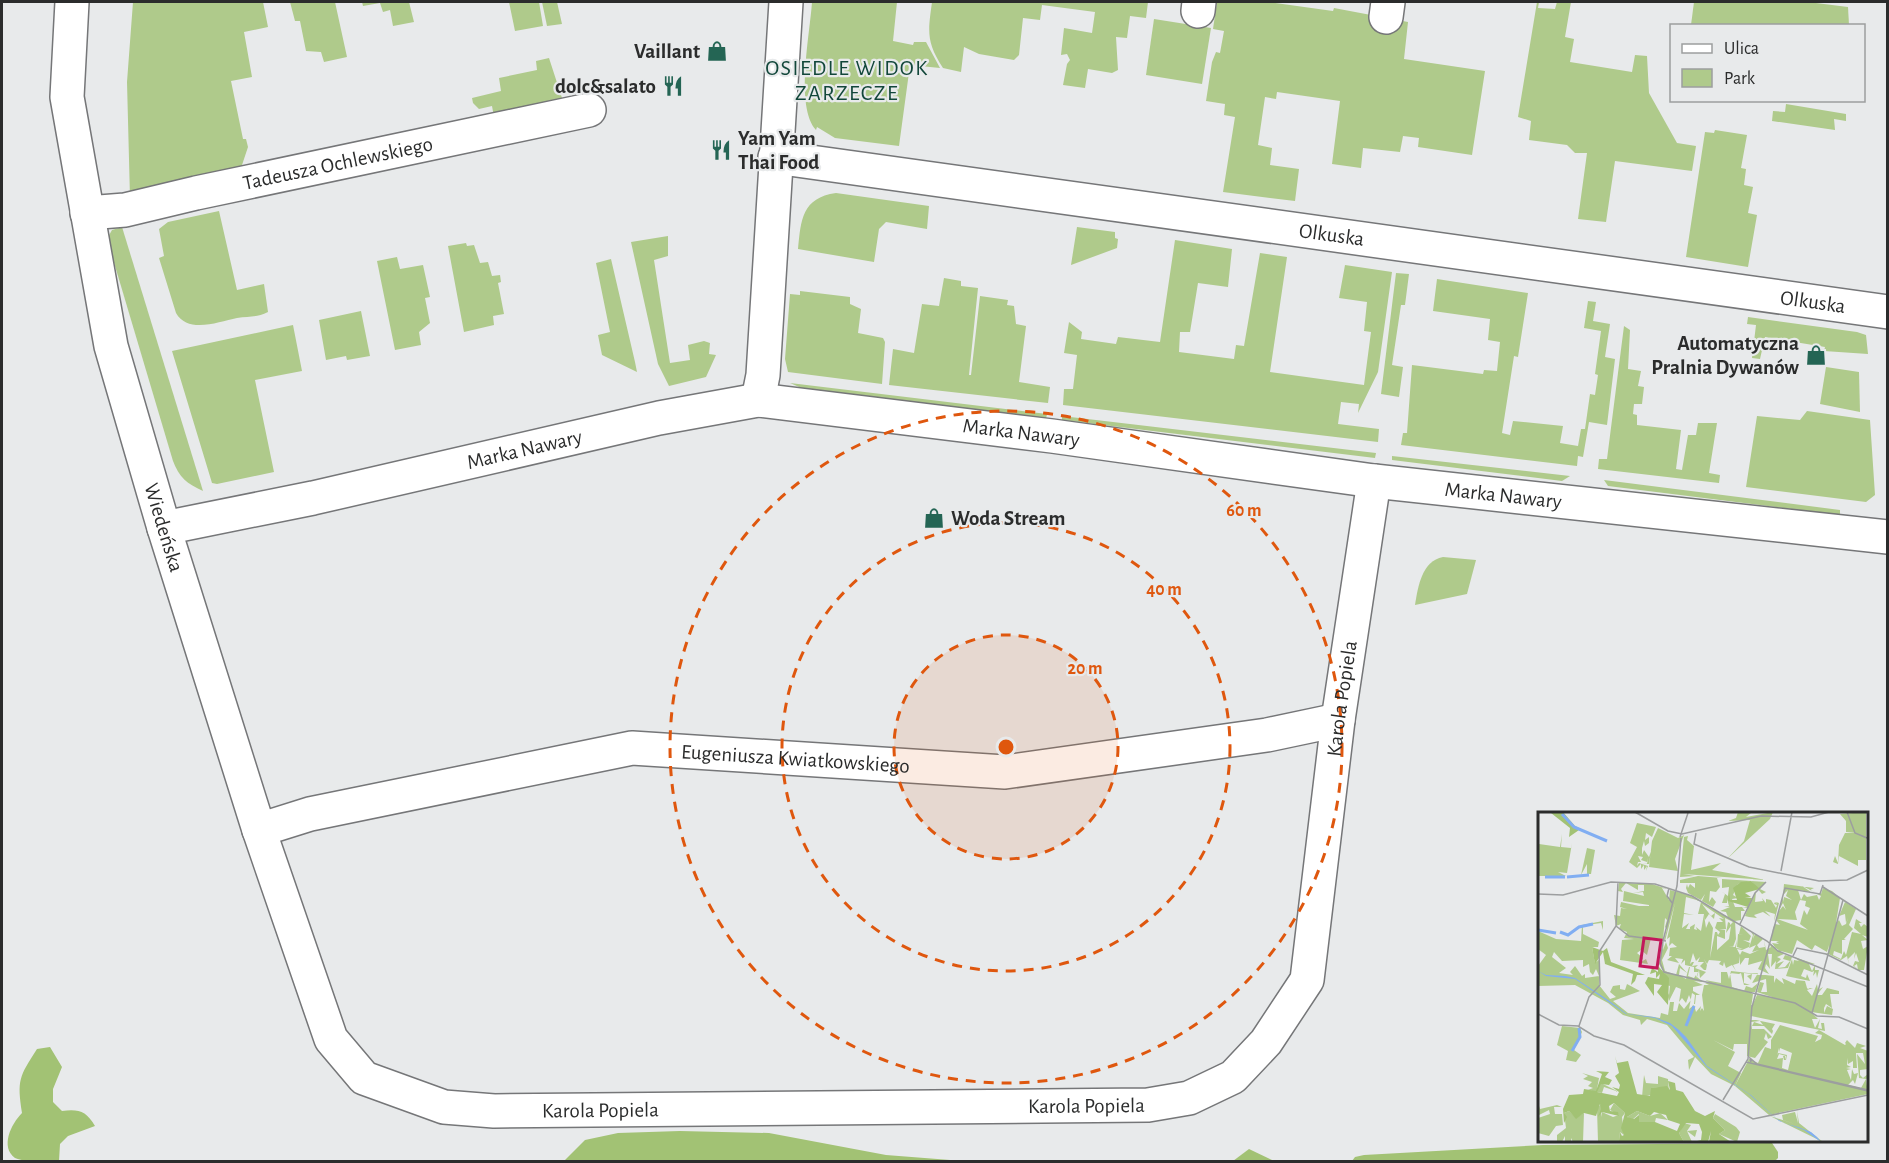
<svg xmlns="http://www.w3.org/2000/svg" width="1889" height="1163" font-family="'Alegreya Sans',sans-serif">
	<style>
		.green { fill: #afca8b }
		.forest { fill: #a2c274 }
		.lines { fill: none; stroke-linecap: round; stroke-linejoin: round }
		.minor-casing { stroke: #757678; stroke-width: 36 }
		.minor { stroke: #fff; stroke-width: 33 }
		.ring { fill: none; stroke: #df570e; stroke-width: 3; stroke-dasharray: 10 8 }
		.labels { text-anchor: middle; stroke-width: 4.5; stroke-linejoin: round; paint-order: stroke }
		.poi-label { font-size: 21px; font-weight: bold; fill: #2b2c2c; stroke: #e8eaeb; text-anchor: end }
		.street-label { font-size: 21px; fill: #2b2c2c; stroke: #e8eaeb }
		.neighbourhood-label { font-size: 22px; letter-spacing: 1.5px; fill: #12473a; stroke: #e8eaeb }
		.inset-river { fill: none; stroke: #81aef2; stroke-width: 3 }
		.inset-road { fill: none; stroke: #9c9e9f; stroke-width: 1.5 }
		.view { fill: #c2185b; fill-opacity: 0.15; stroke: #c2185b; stroke-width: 3 }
		.inset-edge { fill: none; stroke: #2b2c2c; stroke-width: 3 }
		.centre { fill: #df570e; stroke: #e8eaeb; stroke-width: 3 }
		.ring-label { font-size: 18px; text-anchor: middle; font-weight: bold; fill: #df570e; stroke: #e8eaeb; stroke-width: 4.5; stroke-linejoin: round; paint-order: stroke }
	</style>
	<rect width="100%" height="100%" fill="#e8eaeb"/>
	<g class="green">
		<path d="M133,2H263L268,27L244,32L252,77L231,81L243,139H246L248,147L240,171L130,198L127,82Z"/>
		<path d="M290,2H335L347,57L324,62L321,52L306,51L300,21H295Z"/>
		<path d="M362,2H409L414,22L393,26L390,10L383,12L380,3L363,6Z"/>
		<path d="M509,2H539L543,26L515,31Z"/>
		<path d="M542,2H557L562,24L547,26Z"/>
		<path d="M812,2H897L893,41L913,45L914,42H926L940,68L910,65L899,146L835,138L817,127L816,130C795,106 810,34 812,2Z"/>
		<path d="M932,2H1148L1146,18L1130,16L1127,38L1116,37L1118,70L1112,73L1088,69L1085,88L1063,85L1067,64L1070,60L1067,54L1061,55L1064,28L1092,33L1095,12L1042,5L1040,20L1023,18L1019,55L1014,60L979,54L964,47L961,72L943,68C926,42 928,32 932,2Z"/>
		<path d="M1217,2H1269L1333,11L1334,8L1408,22L1404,59L1485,71L1472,155L1418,147L1419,138L1403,136L1400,152L1363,148L1361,168L1332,164L1340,101L1277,92L1276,99L1265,97L1258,145L1272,148L1270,165L1299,169L1295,201L1223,192L1235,117L1224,115L1225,104L1206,101L1212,62L1216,52L1220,53L1224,31L1213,29Z"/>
		<path d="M1537,2H1539L1538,8L1555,9L1557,2H1571L1565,37L1574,39L1570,62L1632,72L1635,55L1647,56L1649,93L1677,143L1696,146L1692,171L1615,161L1606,222L1578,219L1587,153H1575L1567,145L1529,140L1531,121L1518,117Z"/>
		<path d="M1694,2H1808L1848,7L1849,25H1691Z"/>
		<path d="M1154,19L1211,28L1202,84L1146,75Z"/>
		<path d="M549,58L562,98L557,103L494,117L492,106L479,109L473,103L472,98L501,91L499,78L537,70L536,61Z"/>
		<path d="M1786,104L1846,114V121L1834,119L1835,130L1772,121L1773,111L1785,112Z"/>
		<path d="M1715,130L1747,135L1741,168L1746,169L1744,185L1753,187L1748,213L1757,215L1748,267L1686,257L1705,132L1714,133Z"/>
		<path d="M836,193L929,206L927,229L886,222L879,229L874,262L798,249C801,219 802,198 836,193Z"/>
		<path d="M219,211L237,290L264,284L268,312C256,318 249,316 237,318C218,322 188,334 176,313L159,258L164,256L159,229L168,222Z"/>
		<path d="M122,227L203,491C187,484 179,477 173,461L107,239L112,230Z"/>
		<path d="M1077,227L1115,232V238L1118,239L1117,248L1071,265Z"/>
		<path d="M668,236V256L654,260L670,363L690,360L688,345L704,341L710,343L709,354L716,355L706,377L669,386L658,364L631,242Z"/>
		<path d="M1175,240L1232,249L1228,287L1198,283L1190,332H1180L1179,352L1234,359L1236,345L1244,346L1260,253L1287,257L1270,372L1364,385L1371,332L1364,331L1367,302L1339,298L1345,265L1392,272L1378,372L1358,413L1359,404L1341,402L1338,424L1379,429L1378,442L1063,405L1064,389H1073L1077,355L1064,353L1069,322L1082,332L1081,339L1116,344L1118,337L1160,342Z"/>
		<path d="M466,243L467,246L474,245L480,263L488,262L492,276L500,275L501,282L498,283L504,314L493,316L494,325L464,332L448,246Z"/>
		<path d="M397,257L400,269L423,265L430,297L425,298L430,323L419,332L421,345L395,350L377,261Z"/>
		<path d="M611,259L635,362L637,372L602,355L598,335L610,332L596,263Z"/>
		<path d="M1396,273L1409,274L1405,305H1401L1392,365L1403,367L1399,397L1381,394Z"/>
		<path d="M944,278L961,281V286L978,288L969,375H971L980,296L1008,300L1007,305L1014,306L1016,324L1026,326L1019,382L1050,387L1048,403L889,385L893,349L914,353L922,304L939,306Z"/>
		<path d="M1437,279L1528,293L1518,357L1514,356L1502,433L1510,435L1513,421L1563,426L1560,443L1578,446L1581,429H1585L1590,394L1595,395L1598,375L1595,374L1601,331L1584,328L1588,301L1596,302L1593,321L1610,324L1605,357L1615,359L1607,425L1589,422L1583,457L1578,456L1577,466L1401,445L1403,433H1407L1412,365L1483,374L1484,370L1497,371L1500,342L1488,340L1490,319L1433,311Z"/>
		<path d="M800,291L850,297V304L861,309L858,333L883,338L885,342L882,384L788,372L785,359L790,294L800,295Z"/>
		<path d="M361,311L370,356L347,360L346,356L326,360L319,320Z"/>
		<path d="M1748,317L1857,332L1866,335L1868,354L1824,351L1825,347L1765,337L1760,359L1752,358L1756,325L1747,324Z"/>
		<path d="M293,325L302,371L255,380L274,472L217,484L212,483L172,351Z"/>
		<path d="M1624,326L1630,330L1628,369L1641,371L1638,386L1644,387L1642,404H1634L1633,414L1637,415V425L1681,430L1676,469L1682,470L1688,435H1696L1698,423H1717L1709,473L1720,475L1719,483L1598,469L1599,459H1607Z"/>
		<path d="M1826,367L1859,372L1860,412L1820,404Z"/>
		<path d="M790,383L1047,414L1046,419L806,390Z"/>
		<path d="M1807,411L1870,420L1875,495L1866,502L1746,487L1757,416L1800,420Z"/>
		<path d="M1062,416L1376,453L1375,458L1062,420Z"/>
		<path d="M1392,456L1570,476L1562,481L1392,460Z"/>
		<path d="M1604,480L1840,510V515L1608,486Z"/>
		<path d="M1443,557L1476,560L1467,594L1415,605C1418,586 1422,561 1443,557Z"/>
	</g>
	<g class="forest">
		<path d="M50,1047L62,1067L53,1089V1102L62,1111C79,1109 86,1111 95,1126L68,1136L60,1144L59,1161C46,1162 27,1163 15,1158C0,1147 11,1124 22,1113C17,1080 19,1077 37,1049Z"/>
		<path d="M680,1131L769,1133L886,1155L963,1161H564L585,1140L618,1133Z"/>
		<path d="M1772,1143L1778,1152V1158L1775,1161H1352L1355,1157L1364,1155L1543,1145Z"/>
		<path d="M1249,1149L1274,1161H1233Z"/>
	</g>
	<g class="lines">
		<g class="minor-casing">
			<g id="minor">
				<path id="s1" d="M72,2L67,97L111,346L164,528L259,830L331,1039L364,1078L444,1107L494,1111L1148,1105L1189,1098L1233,1077L1266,1042L1307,980L1338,720L1374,481"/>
				<path d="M1198,11L1199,2"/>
				<path d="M1386,17L1388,2"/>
				<path id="s2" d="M775,157L1888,312"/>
				<path id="s3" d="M87,213L125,210L196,193L589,110"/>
				<path d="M758,400L763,375L786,2"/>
				<path id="s4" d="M164,528L313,498L659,418L758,400L1052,436L1374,481L1888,537"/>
				<path id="s5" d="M259,830L310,814L632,748L1005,772L1267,735L1338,720"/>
			</g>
		</g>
		<use href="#minor" class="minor"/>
	</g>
	<circle cx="1006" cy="747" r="112" fill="#df570e" fill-opacity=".12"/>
	<g class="ring">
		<circle cx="1006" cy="747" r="112"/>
		<circle cx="1006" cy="747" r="224"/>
		<circle cx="1006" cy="747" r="336"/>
	</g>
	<defs>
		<g id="shop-bare" transform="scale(1.62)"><path d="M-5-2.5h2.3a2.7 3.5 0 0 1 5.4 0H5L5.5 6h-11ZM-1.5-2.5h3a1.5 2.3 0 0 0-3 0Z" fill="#246554" stroke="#e8eaeb" stroke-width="2.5" paint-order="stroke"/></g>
		<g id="restaurant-bare" transform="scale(1.62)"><path d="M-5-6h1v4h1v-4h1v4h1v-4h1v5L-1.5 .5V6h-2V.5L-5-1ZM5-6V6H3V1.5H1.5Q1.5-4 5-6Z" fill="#246554" stroke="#e8eaeb" stroke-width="2.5" paint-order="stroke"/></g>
	</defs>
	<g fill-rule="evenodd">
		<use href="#shop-bare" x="717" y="51"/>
		<use href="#restaurant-bare" x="673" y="86"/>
		<use href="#restaurant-bare" x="721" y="150"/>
		<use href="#shop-bare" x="1816" y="355"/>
		<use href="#shop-bare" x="934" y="518"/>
	</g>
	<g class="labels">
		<g class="poi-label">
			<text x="700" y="58">Vaillant</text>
			<text x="656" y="93">dolc&amp;salato</text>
			<text x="738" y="145" text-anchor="start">Yam Yam<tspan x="738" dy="24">Thai Food</tspan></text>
			<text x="1799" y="350">Automatyczna<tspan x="1799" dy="24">Pralnia Dywanów</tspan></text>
			<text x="951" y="525" text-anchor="start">Woda Stream</text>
		</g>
		<g class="street-label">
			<text dy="7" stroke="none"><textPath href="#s3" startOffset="256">Tadeusza Ochlewskiego</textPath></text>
			<text dy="7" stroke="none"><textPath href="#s2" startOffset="562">Olkuska</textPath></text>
			<text dy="7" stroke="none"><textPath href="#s2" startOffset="1048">Olkuska</textPath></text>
			<text dy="7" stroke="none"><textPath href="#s4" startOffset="873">Marka Nawary</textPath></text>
			<text dy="7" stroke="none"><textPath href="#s4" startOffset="369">Marka Nawary</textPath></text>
			<text dy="7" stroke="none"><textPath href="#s4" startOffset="1359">Marka Nawary</textPath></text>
			<text dy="7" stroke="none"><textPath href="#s1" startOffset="537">Wiedeńska</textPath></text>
			<text dy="7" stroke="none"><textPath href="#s1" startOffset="2412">Karola Popiela</textPath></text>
			<text dy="7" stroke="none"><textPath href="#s5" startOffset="546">Eugeniusza Kwiatkowskiego</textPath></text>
			<text dy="7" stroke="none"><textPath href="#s1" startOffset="1854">Karola Popiela</textPath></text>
			<text dy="7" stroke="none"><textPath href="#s1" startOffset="1368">Karola Popiela</textPath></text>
		</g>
		<g class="neighbourhood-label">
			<text x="847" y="75">OSIEDLE WIDOK<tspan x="847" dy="25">ZARZECZE</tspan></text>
		</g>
	</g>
	<g transform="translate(1538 812)">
		<rect width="330" height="330" fill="#e8eaeb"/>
		<path d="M200,0L213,1L208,5L235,0L232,7L189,47L206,29L212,8L190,9L198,6ZM328,0V48H320V54L301,44L300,52L295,50L297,44L300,51L301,33L307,21H318L308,20V9L302,2ZM99,11L118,15L114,25L108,21L107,28L111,25V31L107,34L106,29L104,36V43L106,38L111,45L113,39L111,52L103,51L109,52L110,46L109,50L103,48L105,45L100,44L103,50H100L99,54L101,51L110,54L108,59L109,54L106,58V53L103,57V52L99,56L91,50L99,35L92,31ZM120,16L140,26L146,23L137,47L140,59L111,55L114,29ZM0,18L1,32L22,35L24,22L23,35L33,36L34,31L29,61L20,60L28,64H0ZM150,24L149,28L156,34L153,58L183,51L174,58L228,68L145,62L157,64L142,65L146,25ZM49,36L57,38L53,62H49V52L43,63ZM160,64L184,66H179L182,75L178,80L172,79L171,90L174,85L178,90L175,95L164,89L167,82L163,88L150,81L148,76L149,72L150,76L152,72L157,76V71H142V68ZM184,67L228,70L222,77L228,80L224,82L213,69L200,72L195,83L200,86L194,87L197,95H210L218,80L217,90L225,89L224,86L228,91V87L233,88L238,96L239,93L236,92L237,90L239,92L238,90L241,91L236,110L237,102L227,99L233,105L225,100L216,103L219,106L211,105L207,104L210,96L204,95L207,99H203V108L197,109L198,127L195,135L191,134L197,135L199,128L198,136L205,137L199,135L200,122L206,123L201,122L203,114L213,124L211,129L205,128L212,131L211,135L204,138L199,137L202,143L204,139L212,142L221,138L214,140L218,133L211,136L215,123L213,120L216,122L215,127L217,122L225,127L219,133L221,136L227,135L226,128L228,138L233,135L231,131L246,142L239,145L243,147L238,152L246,149L240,156L247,155L252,149L245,147L247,143L254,145L250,156L237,157L238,149L233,155L234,142H230L232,157L228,152L227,156L231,162L220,157L224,149L210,153L211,146H207L202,153V144L201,151L195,153L198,159L194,153L188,156L186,150L185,154L181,152L183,149L171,148L169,152L166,147L169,153L168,158H166L162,154L166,150H160L162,145L158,149L155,141L152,152L154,150H156L154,154L160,153L157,156L168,160L162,166L161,158L159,165L165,170L156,169L165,173L155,175V179L162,183H158L157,192H156L157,183L154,181L151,197L156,193L158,200L163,194L162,199L164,196L166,199L164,183L166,173H171L167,171H173L167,168L183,171V160H189L191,167L193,159L236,164V171L238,166L246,172L244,166L257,172L258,168L267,169L269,176L270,177L272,176H275L269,178L274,184L279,172L280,178L285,175L279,183H284L289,176L301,179V182H292L294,196L288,192L286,196V201L289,194L295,197L294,203L273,200L280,207H274L277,216L282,207L280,216L284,217L283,211H286L287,219L213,204L212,208H218L237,212L234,217L235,219L234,222L226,214H214L216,210L225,213L222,209L213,210L214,217H226L234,225L230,227L228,221L226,227L230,230L217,246L209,244V232H196L195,238L175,228L197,240L190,254L203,261L197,274L211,247L220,251L227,235L233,237V228L242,213L280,224L277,230L283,227L284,223L277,221L281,218L307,233L308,232L307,231L309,228L317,236L319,231L328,234L322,236L330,239V257L322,258V263L325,266L330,262V266L328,267L321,266L319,242L327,252L325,241H318L319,256H315V249L310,252V246L309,253L313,255L308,256L313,257L309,258L313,268L314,257L316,262L320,261L317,272L315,268L310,273L323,276L328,267L330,282L231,303L197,274L173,262L157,245L151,258L150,248L156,245L129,213L109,207L103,213L102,208L85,203L70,191L37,173L0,174V154L8,143L0,137V119L18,127L43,129L44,113L65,109V118L63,111L56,112L45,115V122L61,130L60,135H54L57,151L61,148V173L72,187L78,185L72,180L75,174L82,173V177L87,178L89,172L102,179L75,189L90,201L122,206L123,201L130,203L132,190H136L135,199H139L141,191L146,197L153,188L151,183L148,191L144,186L141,190L143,177L138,175L131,189L128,177L131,183L132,174L128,173V164L123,169L128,164L121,152L126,129L125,138L128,130L130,136L124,148L127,159L138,163L141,152L149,161L142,156L141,163L148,167L149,162L151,155H152L150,164L156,166L158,163V166L160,160H156V155L147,153V148L143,152L145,147L137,146L141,151L129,148L134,144H131L132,136L139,135L134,131L131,134L132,125L129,127L137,91L127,129L126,128L129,117L127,115L129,108L127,106L125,127L113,126L109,143L103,138L99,141L105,146L103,150L108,147L110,152L82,148L84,128L96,127L86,126L89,120L81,117L83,112L78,114L76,103L82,104L83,96L89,97L82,95L83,90L101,94H111V93L85,89L86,79L106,84L105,80L95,81L106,79V73H100V78L88,71L83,77L85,80L80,79L81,72V71H91L100,72H114L129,77L124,76L131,88L132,78L151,83L162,89L148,85L146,101L156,103L146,102L144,116L151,111L148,117H152V111V115L157,112L156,117L153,116L159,118L158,115L159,105L158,115L163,119L166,102H160L163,90L190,105L188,100L182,99L192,95L186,94H191L189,87V91H184L187,82L183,79L190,84L191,75L184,76ZM164,92L186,107L181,106L185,110H179L177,116L182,120L180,123L179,120H177L172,146L175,116L171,109L168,116L166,103L167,108L171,102L176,107L177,101L173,104ZM187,106L195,110L192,113V111L190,110L188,121L193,114L191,127L179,138V124L187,127V118H181L188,117ZM16,140L24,149L45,148V155L51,152L52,160L55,163L58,157L61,164L47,166V162L44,164L37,154L32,160L35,163L21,161L28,156L14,145ZM192,161L201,162L202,169L201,162L203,161L206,173H212L206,171V161L214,162L209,164L213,168L214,162L220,161L214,171L228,167L229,180H223L226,171L222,170L219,180L234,185L219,183L213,196L215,182L210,180H217L220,171L214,176L208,174L206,179L194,175ZM241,236V240L242,236L254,241L250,258L244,256L245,246L239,247L241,242L248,244V248L247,244H245L246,248H248L249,243L240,241L239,244ZM246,72L276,76L272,78L279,81L264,74L273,80L260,78L263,88L266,82L269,85L279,83L281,88L283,84L279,82H283L285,76L294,79L302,86L298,111L301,108L304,114L308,112L310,106L308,111L307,102L301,104L307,90L318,97L311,113L315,117L306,127L308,128H304V142L296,139L295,143L303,147L306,139L308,143L314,120L323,122L316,116L318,107L324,111H321L323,115L326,112L330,115V125L324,123L330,128L323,129L325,137L330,134L326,158H320L319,152L316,154L320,157L315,154L317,149L321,150L318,141L316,147L317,140L310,147L311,153L309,144L303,148L288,141H290L291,133L289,140L277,133L274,138L259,128L254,142L239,138L234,131L241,132L238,130L241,129H233L235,116L237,112L242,113L238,108L241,99L245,94L248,98L245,91L241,98L245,85L246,90V85L254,88L248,84L250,78L245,83ZM262,88L268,89L267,94L272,96L269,103L266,98L262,112L270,118L239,107L259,108L257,100ZM256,145L277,152H271L274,159L277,153V158H281L279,166L278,160L275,164L276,159L274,160L266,157L263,164L268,166L269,162L272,169L248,164L254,147L255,153L256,148L261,149ZM24,214L42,216L44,220L36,238L43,243L38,250L28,248L30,239L19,233ZM44,261L61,266L59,277L63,271L81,280L66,275L64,281L50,278L55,276L50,274L54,270L45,267L50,264ZM106,263L108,271L120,272V264L130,267L131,281H125L129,275L113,276V283L104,285ZM0,291L2,297L19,293L24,295H16L17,302H24L25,313L18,314L11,324L0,321V306L12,302L11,298L1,303ZM76,291L87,301L84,305L86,323L82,320L81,329L60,330L59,297L63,292V305L64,300L75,305L81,303L72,298ZM31,299L38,306L46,301L45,330H35L33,326V330H27V324L24,330H19V323L28,316L26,301ZM99,299L112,304L122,301L130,308L118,306L117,310H101V302L94,308L89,305ZM259,299L261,311L285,330L232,304L257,312L245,308L244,303L257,300L260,311ZM177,302L198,315L202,320L199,330L181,322L187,318L175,306ZM146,311L153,313L149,319L159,318L157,325L149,319L154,330H146L141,321Z" fill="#afca8b" fill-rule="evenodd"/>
		<path d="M25,0L37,14L60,26L41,18L31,25L32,16L13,1ZM213,69L222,77L207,81L213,85L207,86H214L210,95L190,89L191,79L192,88H199L195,76L203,70ZM54,135L65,139L69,136L73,150L107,163H99L97,169L93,173L95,162L67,152L65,140L57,152ZM120,154L131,166L130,193L119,180L124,173L116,172V184L107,171L110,165L121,167L122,162L118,166V160L112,162L114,156L120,160ZM77,244L79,251L90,249L99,282L112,284L113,276L129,274L132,278L130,269L137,271L138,278L145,280L157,299L167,304L177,299L175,306L187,318L181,322L193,330H171L173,319L170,330H155L163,328L164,320L161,312L148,311L141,321L146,330H75L81,329L82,320L84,324L86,323L83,316L87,301L76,291L71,294L72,299L80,300L81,304L64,300L60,305L63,297L62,292L58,304L46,301L38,307L31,299L26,301L29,305L26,311L25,297L31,283L45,282L46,277L58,279L64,262L58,259L71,260L67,265L74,268L71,273L63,272L59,280L79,284L81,280L74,275L81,277L82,273L77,264L81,261ZM99,299L112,304L116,300L128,303L130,308L142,312L139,319L117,310H101V303L96,307L89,305Z" fill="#a2c274" fill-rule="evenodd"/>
		<path d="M0,159L8,163L27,164L37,166L70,188L89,202L116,205L132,211L141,218L148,225L169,254L213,283L239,307L246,311L260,315L273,320L279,325L283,330L266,318L241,309L211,282L169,255L134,214L117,206L88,202L37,167L8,164Z" fill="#81aef2"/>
		<path class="inset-river" d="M24,2L36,15L69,29M7,65H27M29,65L51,63M0,118L18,121M22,120L30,123L41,115L55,112M148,214L156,194M34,239L42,225L41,216"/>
		<path class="inset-road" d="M97,0L130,19L144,22L223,4L273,5L291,0M309,0L317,21L329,26M158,21L156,32L211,55L281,69L309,68L330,58M142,25L150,1M143,26L139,74L125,129L122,151L126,160L257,191L279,204L301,205L330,217M243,59L254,0M285,75L330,104M131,76L129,84L135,92M0,82L25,83L73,70L117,72L154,84L229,129L240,139L330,175M202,112L217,81L228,70M78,114L91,124L128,129M255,144L259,136L288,142L330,163M214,195L247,76L282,82L285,73M274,201L305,88M0,202L21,213L40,214L56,224L86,233L215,307L330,283M41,214L51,185L62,173L61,140L78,114L80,70M208,250L330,279M213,250L212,246L219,252L330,278M185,288L210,247L214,193"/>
		<path class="view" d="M106,126L123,128L119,156L102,154Z"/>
		<rect width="330" height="330" class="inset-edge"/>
	</g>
	<circle cx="1006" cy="747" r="9" class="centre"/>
	<g class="ring-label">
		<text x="1244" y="516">60 m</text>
		<text x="1164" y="595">40 m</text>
		<text x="1085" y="674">20 m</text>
	</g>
	<rect width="1889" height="1163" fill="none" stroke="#2b2c2c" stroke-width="6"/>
	<rect x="1670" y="24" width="195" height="78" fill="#e8eaeb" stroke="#9c9e9f" stroke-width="1.5"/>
	<rect x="1682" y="44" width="30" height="9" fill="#ffffff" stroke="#9c9e9f" stroke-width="1.5"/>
	<text x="1724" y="54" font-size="18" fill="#2b2c2c">Ulica</text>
	<rect x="1682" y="69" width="30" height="18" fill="#afca8b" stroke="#9c9e9f" stroke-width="1.5"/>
	<text x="1724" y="84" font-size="18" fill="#2b2c2c">Park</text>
</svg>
